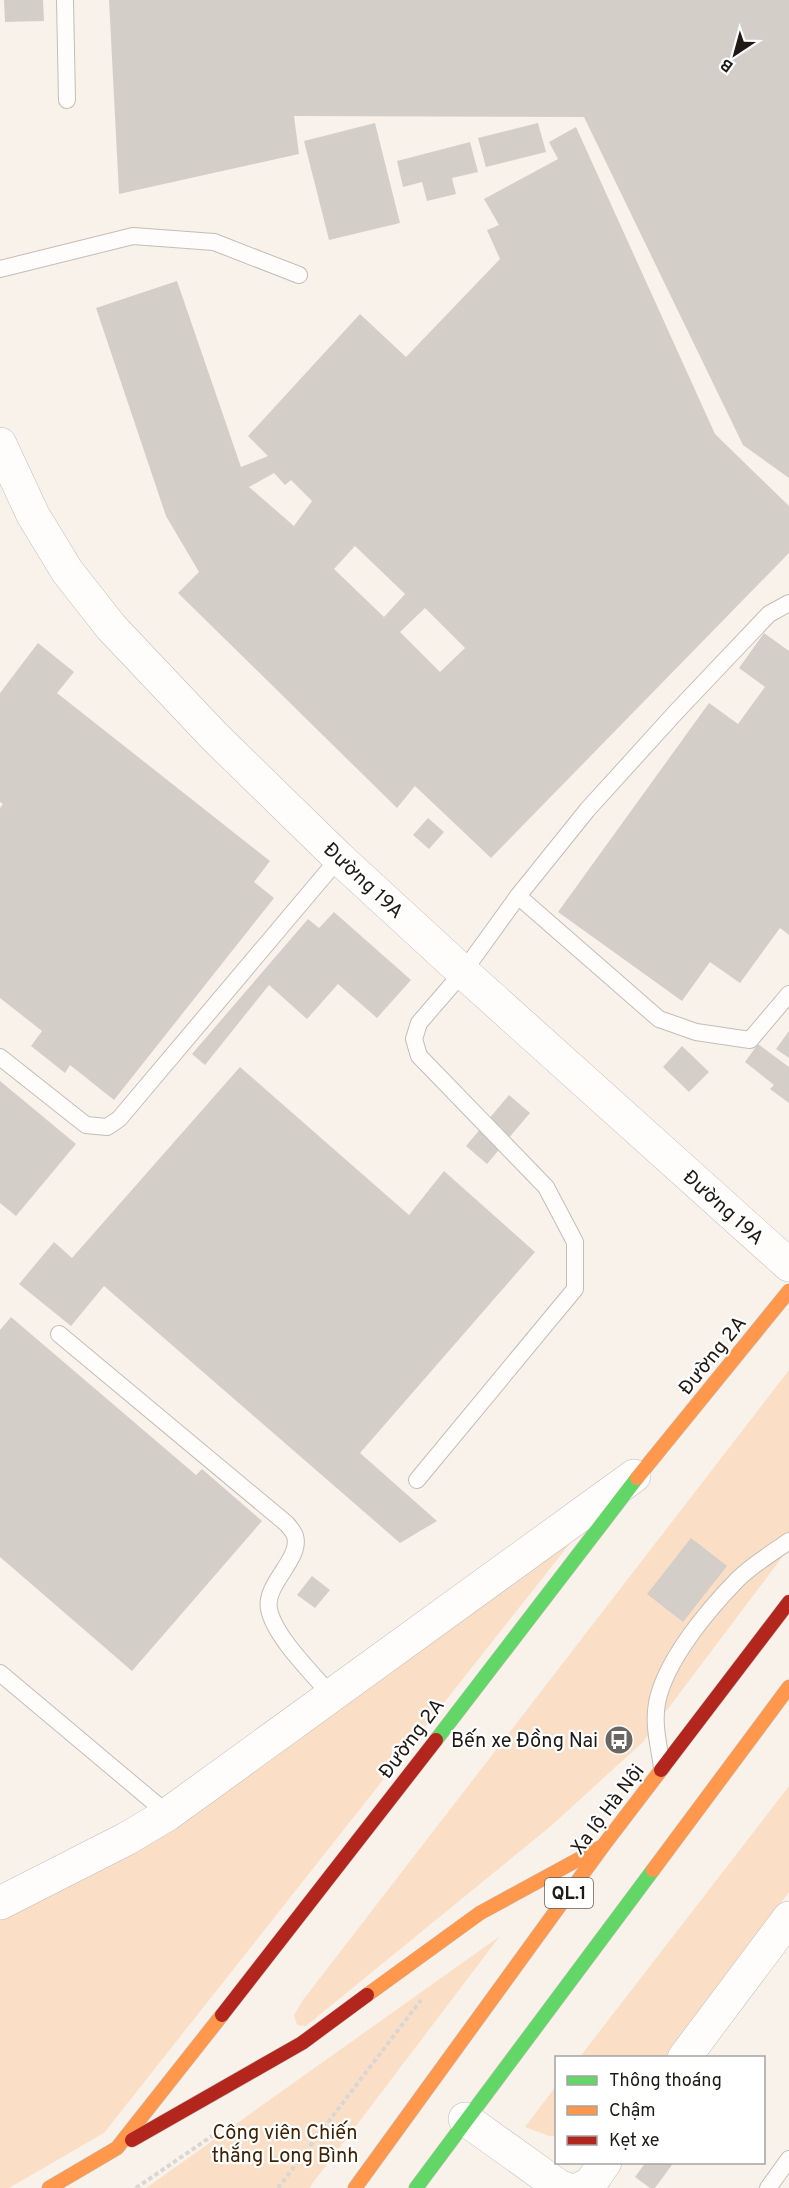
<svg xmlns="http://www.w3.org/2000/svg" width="789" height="2188" font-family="Overpass,sans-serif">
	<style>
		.green { fill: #fadfc6 }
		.building { fill: #d4cec9; fill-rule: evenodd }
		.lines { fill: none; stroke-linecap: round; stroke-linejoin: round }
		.lane-casing { stroke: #c3bdb7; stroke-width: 18 }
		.street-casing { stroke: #c3bdb7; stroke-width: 34 }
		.fast-casing { stroke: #c3bdb7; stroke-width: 15 }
		.slow-casing { stroke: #c3bdb7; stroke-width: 15 }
		.jam-casing { stroke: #c3bdb7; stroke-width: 15 }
		.path { stroke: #d9d6d4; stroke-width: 4; stroke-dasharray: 4.5 3; stroke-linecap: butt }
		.lane { stroke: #fefdfc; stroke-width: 16 }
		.street { stroke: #fefdfc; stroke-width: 33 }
		.fast { stroke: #63d668; stroke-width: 14 }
		.slow { stroke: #ff974d; stroke-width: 14 }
		.jam { stroke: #b3261e; stroke-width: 14 }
		.labels { text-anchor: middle; stroke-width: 4.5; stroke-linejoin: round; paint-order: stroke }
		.shield { fill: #fff; stroke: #625f5c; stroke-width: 1.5 }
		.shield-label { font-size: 18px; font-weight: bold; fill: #1f1a16 }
		.street-label { font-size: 20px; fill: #1f1a16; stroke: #fff }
		.poi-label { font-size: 20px; fill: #1f1a16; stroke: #fff; text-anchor: end }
		.park-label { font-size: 20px; fill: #402302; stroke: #fff }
	</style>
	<rect width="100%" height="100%" fill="#f9f2eb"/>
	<g class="green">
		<path d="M789,1370V1548L643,1742L551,1826L306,2026L297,2025L294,2015L303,2000Z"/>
		<path d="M594,1513L104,2133L9,2188H0V1906Z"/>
		<path d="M789,1786V1892L668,2057L579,2058Z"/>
		<path d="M500,1936L309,2188H146Z"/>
		<path d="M556,2086V2136H549L525,2127Z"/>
	</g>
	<g class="building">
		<path d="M4,0H43L44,21L5,22Z"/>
		<path d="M109,0H789V478L743,445L584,117L294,116L299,154L119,194Z"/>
		<path d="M375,123L400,223L329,240L304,141Z"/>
		<path d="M538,123L546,152L486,167L478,138Z"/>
		<path d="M576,127L715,434L789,506V553L491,858L415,786L397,808L178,593L199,572L166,516L96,308L177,281L241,467L268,456L248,436L360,314L406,357L500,259L487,230L499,225L484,199L558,159L549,142ZM274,473L285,485L291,480L312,501L294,526L249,487ZM355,546L405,594L384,617L334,569ZM425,608L465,648L440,672L400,632Z"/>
		<path d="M470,142L478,172L452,178L456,194L427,201L422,182L403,187L397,161Z"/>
		<path d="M764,633L789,651V935L780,928L740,983L710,962L682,1001L558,912L709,703L738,724L765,687L739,668Z"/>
		<path d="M38,643L74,672L57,693L270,861L254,882L274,898L114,1100L70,1065L65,1073L31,1046L42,1031L0,998V808L3,804L0,802V693Z"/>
		<path d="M428,818L444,832L429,849L413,835Z"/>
		<path d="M334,912L411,980L377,1018L338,984L307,1019L269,985L205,1065L192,1054L308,919L319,928Z"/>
		<path d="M789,1031V1058L776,1049Z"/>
		<path d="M758,1044L789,1067V1103L770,1089L774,1085L745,1062Z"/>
		<path d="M682,1046L709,1072L689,1092L663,1067Z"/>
		<path d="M240,1067L409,1215L444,1171L535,1252L360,1453L437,1521L400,1543L104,1286L71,1326L19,1284L54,1242L72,1258Z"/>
		<path d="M0,1081L76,1144L16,1216L0,1203Z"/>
		<path d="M509,1095L530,1113L487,1164L466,1146Z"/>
		<path d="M11,1317L196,1475L202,1469L262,1521L132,1671L0,1557V1330Z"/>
		<path d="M691,1538L727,1566L683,1622L647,1594Z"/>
		<path d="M312,1576L330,1590L315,1608L297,1595Z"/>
		<path d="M646,2162H674L655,2188H650L635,2177Z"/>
	</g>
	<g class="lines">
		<g class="lane-casing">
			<g id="lane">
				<path d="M65,0L67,100"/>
				<path d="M0,269L133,236L214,242L299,275"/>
				<path d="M518,896L659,1019L696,1032L750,1040L789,994"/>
				<path d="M0,1057L86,1125L107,1127L119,1119L339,858"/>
				<path d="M59,1334L287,1524C290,1528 294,1532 295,1536C302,1559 264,1584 269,1609C274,1636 312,1673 331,1695"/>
				<path d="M417,1480L575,1289V1242L546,1187L419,1056L414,1039L419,1023L463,972L518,896L588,809L677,711L769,614L789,603"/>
				<path d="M0,1673L168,1814"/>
				<path d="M662,1767C659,1746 653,1725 657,1703C665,1661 707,1611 737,1580C752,1565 772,1553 789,1541"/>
				<path d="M768,2188L789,2159"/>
			</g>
		</g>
		<g class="street-casing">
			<g id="street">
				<path d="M0,444L33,515L67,571L111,627L215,737L339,858L463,972L789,1265"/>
				<path d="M0,1903L126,1839L168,1814L634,1476"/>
				<path d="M684,2058L789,1918"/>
				<path d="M465,2119L560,2187L564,2188"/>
				<path d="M581,2188L590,2184L605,2162"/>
			</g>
		</g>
		<g class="fast-casing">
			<g id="fast">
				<path d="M436,1740L637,1478"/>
				<path d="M416,2188L653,1870"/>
			</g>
		</g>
		<g class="slow-casing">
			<g id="slow">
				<path d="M637,1478L789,1291"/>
				<path d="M653,1870L789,1687"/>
				<path d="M367,1995L480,1913L603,1846"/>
				<path d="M49,2188L117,2148L222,2015"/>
				<path d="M355,2188L603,1846L661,1770"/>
			</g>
		</g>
		<g class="jam-casing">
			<g id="jam">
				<path d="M661,1770L789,1602"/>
				<path d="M222,2015L436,1740"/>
				<path d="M132,2140L302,2043L367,1995"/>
			</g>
		</g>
		<g class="path">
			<path d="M136,2188L212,2136"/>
			<path d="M278,2188L421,2000"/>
		</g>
		<use href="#lane" class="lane"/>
		<use href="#street" class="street"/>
		<use href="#fast" class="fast"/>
		<use href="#slow" class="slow"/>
		<use href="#jam" class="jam"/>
	</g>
	<defs>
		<g id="bus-disc" transform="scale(1.5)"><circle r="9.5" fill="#6b6661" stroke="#fff"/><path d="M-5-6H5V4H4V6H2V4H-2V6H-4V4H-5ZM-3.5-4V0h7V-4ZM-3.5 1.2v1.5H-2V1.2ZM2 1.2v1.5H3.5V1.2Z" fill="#fff"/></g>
	</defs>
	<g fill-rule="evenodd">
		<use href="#bus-disc" x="619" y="1740"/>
	</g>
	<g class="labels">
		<rect class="shield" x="545" y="1878" width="48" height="30" rx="4.5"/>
		<g class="shield-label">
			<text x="569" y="1899">QL.1</text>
		</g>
		<g class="street-label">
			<text transform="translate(364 880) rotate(43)" y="7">Đường 19A</text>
			<text transform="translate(724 1207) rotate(42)" y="7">Đường 19A</text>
			<text transform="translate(712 1355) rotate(-51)" y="7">Đường 2A</text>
			<text transform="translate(411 1738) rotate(-53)" y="7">Đường 2A</text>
			<text transform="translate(607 1809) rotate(-53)" y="7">Xa lộ Hà Nội</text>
		</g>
		<g class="poi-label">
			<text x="598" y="1747">Bến xe Đồng Nai</text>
		</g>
		<g class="park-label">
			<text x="285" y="2139">Công viên Chiến<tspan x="285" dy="23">thắng Long Bình</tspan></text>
		</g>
	</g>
	<rect x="555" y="2056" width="210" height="108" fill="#ffffff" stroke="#a5a3a2" stroke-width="1.5"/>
	<rect x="567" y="2076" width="30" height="9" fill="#63d668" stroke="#a5a3a2" stroke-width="1.5"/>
	<text x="609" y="2086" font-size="18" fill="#1f1a16">Thông thoáng</text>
	<rect x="567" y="2106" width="30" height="9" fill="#ff974d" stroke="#a5a3a2" stroke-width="1.5"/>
	<text x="609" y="2116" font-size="18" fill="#1f1a16">Chậm</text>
	<rect x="567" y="2136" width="30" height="9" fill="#b3261e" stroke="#a5a3a2" stroke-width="1.5"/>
	<text x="609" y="2146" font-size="18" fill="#1f1a16">Kẹt xe</text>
	<g transform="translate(735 54) rotate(216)" stroke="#ffffff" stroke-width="4.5" paint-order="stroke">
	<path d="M0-4.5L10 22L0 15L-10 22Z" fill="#1f1a16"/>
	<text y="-9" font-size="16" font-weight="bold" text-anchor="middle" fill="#1f1a16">B</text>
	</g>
</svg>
